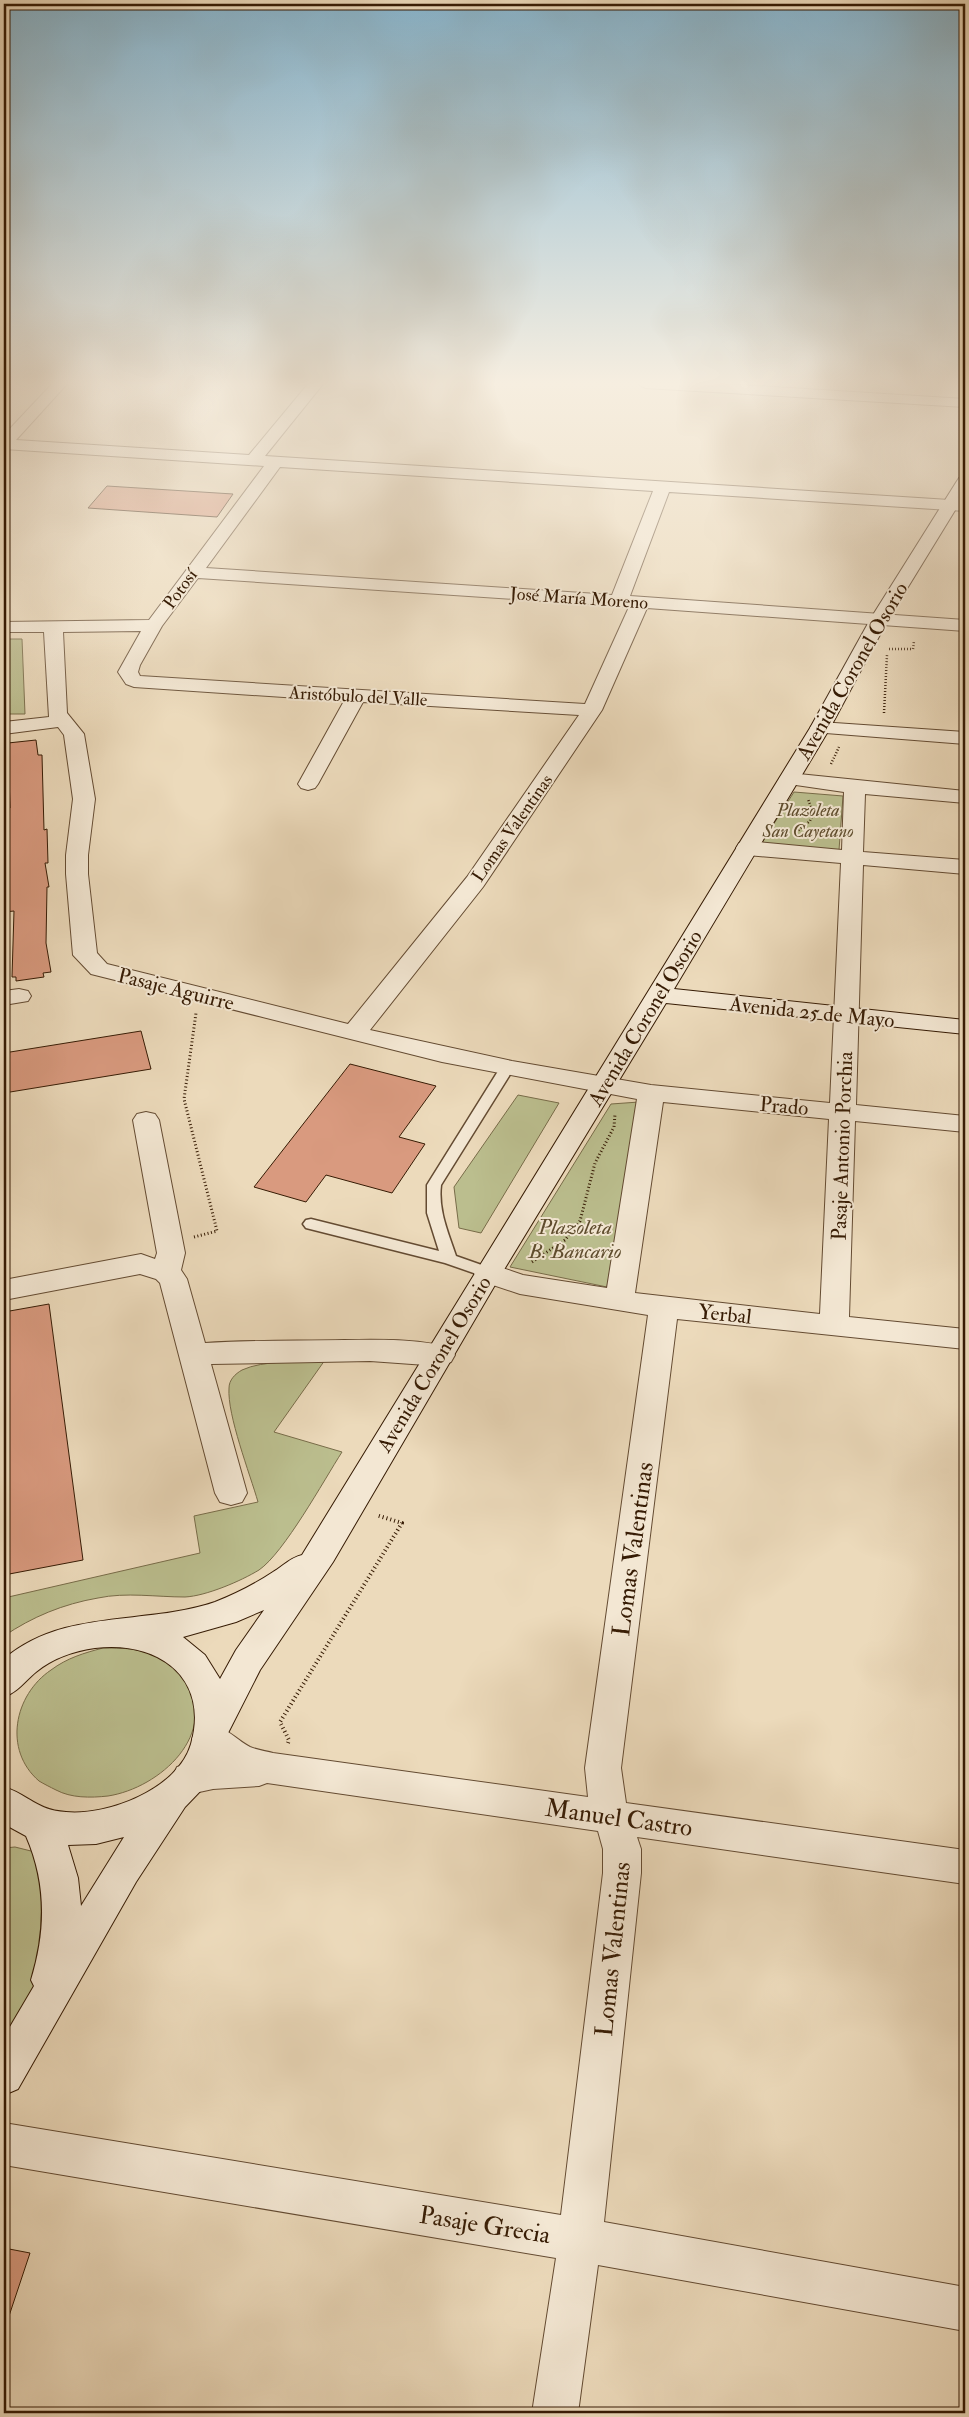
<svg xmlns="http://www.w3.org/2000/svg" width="969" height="2417" font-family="'IM FELL Double Pica',serif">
<rect width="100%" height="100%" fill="#ecdabb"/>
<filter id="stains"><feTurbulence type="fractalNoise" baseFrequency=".004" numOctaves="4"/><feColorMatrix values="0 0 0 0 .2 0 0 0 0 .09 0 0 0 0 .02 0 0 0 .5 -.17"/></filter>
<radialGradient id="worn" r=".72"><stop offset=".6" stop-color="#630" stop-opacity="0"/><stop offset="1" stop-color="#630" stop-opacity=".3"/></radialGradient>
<path fill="#bbbe8e" stroke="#786c49" d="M 4,639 L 22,639 L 25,714 L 4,714 Z
M 794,792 L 843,796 L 839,850 L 761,844 Z
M 518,1095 L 559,1103 L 481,1233 L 459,1228 L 454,1187 Z
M 639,1102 L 607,1287 L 510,1267 L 611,1104 Z
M 325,1360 L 274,1432 L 342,1452 C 324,1480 284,1553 259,1570 C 241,1581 206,1596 185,1597 C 156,1597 126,1592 98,1598 C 63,1604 32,1617 4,1636 L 4,1598 L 200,1553 L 194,1516 L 258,1502 C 250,1474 227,1415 229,1388 C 229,1380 235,1374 242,1370 C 263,1360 301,1362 325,1360 Z
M 103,1648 C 121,1648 138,1648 155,1655 C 167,1659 177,1669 184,1679 C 221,1733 160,1788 108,1796 C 90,1798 71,1798 56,1790 C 50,1787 44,1784 39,1781 C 3,1750 14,1695 51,1670 C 67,1658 84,1653 103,1648 Z
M 15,1847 L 39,1853 L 54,1947 L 19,2030 L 4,2054 L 4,1848 Z"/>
<path fill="#d99a7f" stroke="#361b04" d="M 107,486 L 233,494 L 217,517 L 88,508 Z
M 36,740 L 38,755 L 42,755 L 44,830 L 47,829 L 48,863 L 45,863 L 49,887 L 47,887 L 46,943 L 51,972 L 43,973 L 44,977 L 16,981 L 16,977 L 12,977 L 14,911 L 4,912 L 4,833 L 7,833 L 4,809 L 10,808 L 8,743 Z
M 141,1031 L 151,1069 L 4,1093 L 4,1053 Z
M 350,1064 L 436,1086 L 399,1137 L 425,1144 L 392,1193 L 326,1175 L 306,1202 L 254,1187 Z
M 49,1304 L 83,1560 L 4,1575 L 4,1312 Z
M 4,2248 L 30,2253 L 8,2319 L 4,2318 Z"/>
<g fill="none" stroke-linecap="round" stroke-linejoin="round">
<g stroke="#644b32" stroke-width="3">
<path id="lane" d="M 507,1064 L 514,1068 L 441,1185 C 438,1210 448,1232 456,1256 L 493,1269 L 496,1273 L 493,1277 L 488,1278 L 445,1263 L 306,1228 L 303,1224 L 306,1220 L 311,1219 L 439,1251 L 427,1213 L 427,1185 L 500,1068 Z"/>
</g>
<g stroke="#644b32" stroke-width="2">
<path id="street" d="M 52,384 L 67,384 L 16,440 L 249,455 L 308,384 L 323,384 L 265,456 L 965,501 L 965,511 L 669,492 L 630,596 L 965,620 L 965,631 L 647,608 L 602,710 L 483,887 L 370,1030 L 512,1061 L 651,1085 L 830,1103 L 841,863 L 747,855 L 739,853 L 736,848 L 739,843 L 747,841 L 842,850 L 844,792 L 782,783 L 779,779 L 782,775 L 789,773 L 965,791 L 965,803 L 865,794 L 863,852 L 965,860 L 965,874 L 863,865 L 856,1105 L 965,1116 L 965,1132 L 855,1121 L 849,1317 L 965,1329 L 965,1349 L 677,1319 L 621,1768 L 626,1803 L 965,1850 L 965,1884 L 637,1837 L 641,1849 L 641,1873 L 604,2222 L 965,2287 L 965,2331 L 598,2265 L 578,2413 L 532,2413 L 556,2258 L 4,2165 L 4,2123 L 561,2215 L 603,1873 L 603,1849 L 598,1831 L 267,1783 L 259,1786 L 213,1789 L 190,1794 L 177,1789 L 172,1778 L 177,1767 L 209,1758 L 197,1750 L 192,1739 L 197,1728 C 222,1720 230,1736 250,1747 C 257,1750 266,1751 273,1753 L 588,1797 L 585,1768 L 648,1315 L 520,1294 L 478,1280 L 474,1273 L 478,1266 L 488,1263 L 523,1275 L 607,1288 L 637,1099 L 442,1062 L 91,974 L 73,955 L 66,874 L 66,855 L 73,799 L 64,735 L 58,727 L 4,734 L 4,722 L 49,717 L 44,632 L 4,632 L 4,622 L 149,620 L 264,466 L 4,449 L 4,435 ZM 280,467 L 653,491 L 612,595 L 206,568 ZM 198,578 L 619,606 L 629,607 L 585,704 L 140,676 L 138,672 L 140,665 L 162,626 ZM 141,631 L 118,672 L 126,684 L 134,687 L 344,701 L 298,784 L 301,788 L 308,790 L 315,788 L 318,784 L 363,702 L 579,715 L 467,877 L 348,1024 L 107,964 L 97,953 L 88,874 L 88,855 L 95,799 L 84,734 L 67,713 L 63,632 ZM 663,1102 L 829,1119 L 820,1314 L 635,1293 Z
M 638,384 L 724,384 L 965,399 L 965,407 L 645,388 Z
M 820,722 L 965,732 L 965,744 L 813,732 L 810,728 L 813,724 Z
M 19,989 L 28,991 L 31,996 L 28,1001 L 4,1005 L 4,991 Z
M 146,1112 L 155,1114 L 159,1120 L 185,1253 L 181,1270 L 187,1279 L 205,1343 C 251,1340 297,1341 344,1340 C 378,1340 417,1338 451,1348 L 455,1355 L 451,1362 L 440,1366 L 370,1361 L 211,1364 L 247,1493 L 242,1502 L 231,1505 L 220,1502 L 215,1493 L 160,1283 L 156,1279 L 140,1274 L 4,1300 L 4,1280 L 141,1254 L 155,1259 L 157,1253 L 133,1120 L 137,1114 Z"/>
</g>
<g stroke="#361b04" stroke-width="2">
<path id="secondary" d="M 965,476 L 965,494 L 889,618 L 830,728 L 674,989 L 965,1020 L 965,1034 L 666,1003 L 502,1273 L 333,1562 L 260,1670 L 228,1733 L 227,1745 L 210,1781 L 185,1807 L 136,1882 L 18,2089 L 4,2095 L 4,2037 L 34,1986 L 31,1980 C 46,1931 47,1884 26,1836 L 4,1824 L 4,1787 C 29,1795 36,1810 66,1812 C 108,1816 178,1789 191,1744 C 210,1677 157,1640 95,1648 C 74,1651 53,1658 36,1672 C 25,1681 18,1692 4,1697 L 4,1659 C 64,1608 144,1626 215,1602 C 235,1594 255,1584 273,1572 C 283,1566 290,1558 302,1555 L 810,728 L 871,618 L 957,481 L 959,478 ZM 264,1610 L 236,1650 L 220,1679 L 205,1655 L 183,1637 L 236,1622 ZM 124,1837 L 81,1906 L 78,1878 L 68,1845 L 96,1844 Z"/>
</g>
<path stroke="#361b04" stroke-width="2.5" stroke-dasharray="1 2" stroke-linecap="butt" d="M 889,649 L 913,649 L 914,641
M 884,713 L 887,655
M 831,764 L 839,747
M 796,832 L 810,821 L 813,814 L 808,799"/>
<path stroke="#361b04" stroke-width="3" stroke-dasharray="1 2.5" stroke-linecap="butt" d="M 194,1237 L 217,1231 L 184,1099 L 196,1013
M 532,1262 L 565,1240 L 580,1221 L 595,1163 L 614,1127 L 615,1114"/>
<path stroke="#361b04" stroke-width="4" stroke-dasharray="1 3" stroke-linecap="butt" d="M 288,1743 L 289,1740 L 280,1722 L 402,1523 L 376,1515"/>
<use href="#lane" fill="#f3e7d3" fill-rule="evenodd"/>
<use href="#street" fill="#f3e7d3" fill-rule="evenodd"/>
<use href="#secondary" fill="#f3e7d3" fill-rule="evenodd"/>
</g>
<linearGradient id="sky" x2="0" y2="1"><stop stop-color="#88b7d1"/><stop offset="0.53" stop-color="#f6eee0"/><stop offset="1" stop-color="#f6eee0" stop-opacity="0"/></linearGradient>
<rect width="969" height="723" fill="url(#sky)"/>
<g text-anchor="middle" stroke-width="4" stroke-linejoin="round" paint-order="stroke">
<g font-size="18" fill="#361b04" stroke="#f3e7d3">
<text transform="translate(180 589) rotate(-54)" y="6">Potosí</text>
<text transform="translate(579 598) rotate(4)" y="6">José María Moreno</text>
<text transform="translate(358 696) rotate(3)" y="6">Aristóbulo del Valle</text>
<text transform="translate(512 828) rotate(-55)" y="6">Lomas Valentinas</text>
</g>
<g font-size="18" font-style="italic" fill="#5e4c2d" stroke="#f3e7d3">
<text x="808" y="816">Plazoleta<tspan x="808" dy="21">San Cayetano</tspan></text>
</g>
<g font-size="21" fill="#361b04" stroke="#f3e7d3">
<text transform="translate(852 671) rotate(-60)" y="7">Avenida Coronel Osorio</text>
<text transform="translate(176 989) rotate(14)" y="7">Pasaje Aguirre</text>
<text transform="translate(812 1012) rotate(6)" y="7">Avenida 25 de Mayo</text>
<text transform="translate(645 1018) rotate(-59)" y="7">Avenida Coronel Osorio</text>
<text transform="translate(784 1106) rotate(5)" y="7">Prado</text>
<text transform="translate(842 1146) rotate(-88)" y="7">Pasaje Antonio Porchia</text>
<text transform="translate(725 1314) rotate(6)" y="7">Yerbal</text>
<text transform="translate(434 1364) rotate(-59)" y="7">Avenida Coronel Osorio</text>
</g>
<g font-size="21" font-style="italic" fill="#5e4c2d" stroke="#f3e7d3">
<text x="575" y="1234">Plazoleta<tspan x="575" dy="24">B. Bancario</tspan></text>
</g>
<g font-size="25" fill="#361b04" stroke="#f3e7d3">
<text transform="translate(632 1549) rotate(-82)" y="9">Lomas Valentinas</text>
<text transform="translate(619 1817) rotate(8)" y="9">Manuel Castro</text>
<text transform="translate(612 1949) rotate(-84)" y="9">Lomas Valentinas</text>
<text transform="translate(485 2224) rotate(9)" y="9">Pasaje Grecia</text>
</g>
</g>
<rect width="969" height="2417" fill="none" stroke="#ecdabb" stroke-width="20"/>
<rect x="5" y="5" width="959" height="2407" fill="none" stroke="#361b04" stroke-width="2.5"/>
<rect x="10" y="10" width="949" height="2397" fill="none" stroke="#361b04"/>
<rect width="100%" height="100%" filter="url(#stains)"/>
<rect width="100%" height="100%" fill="url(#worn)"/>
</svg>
